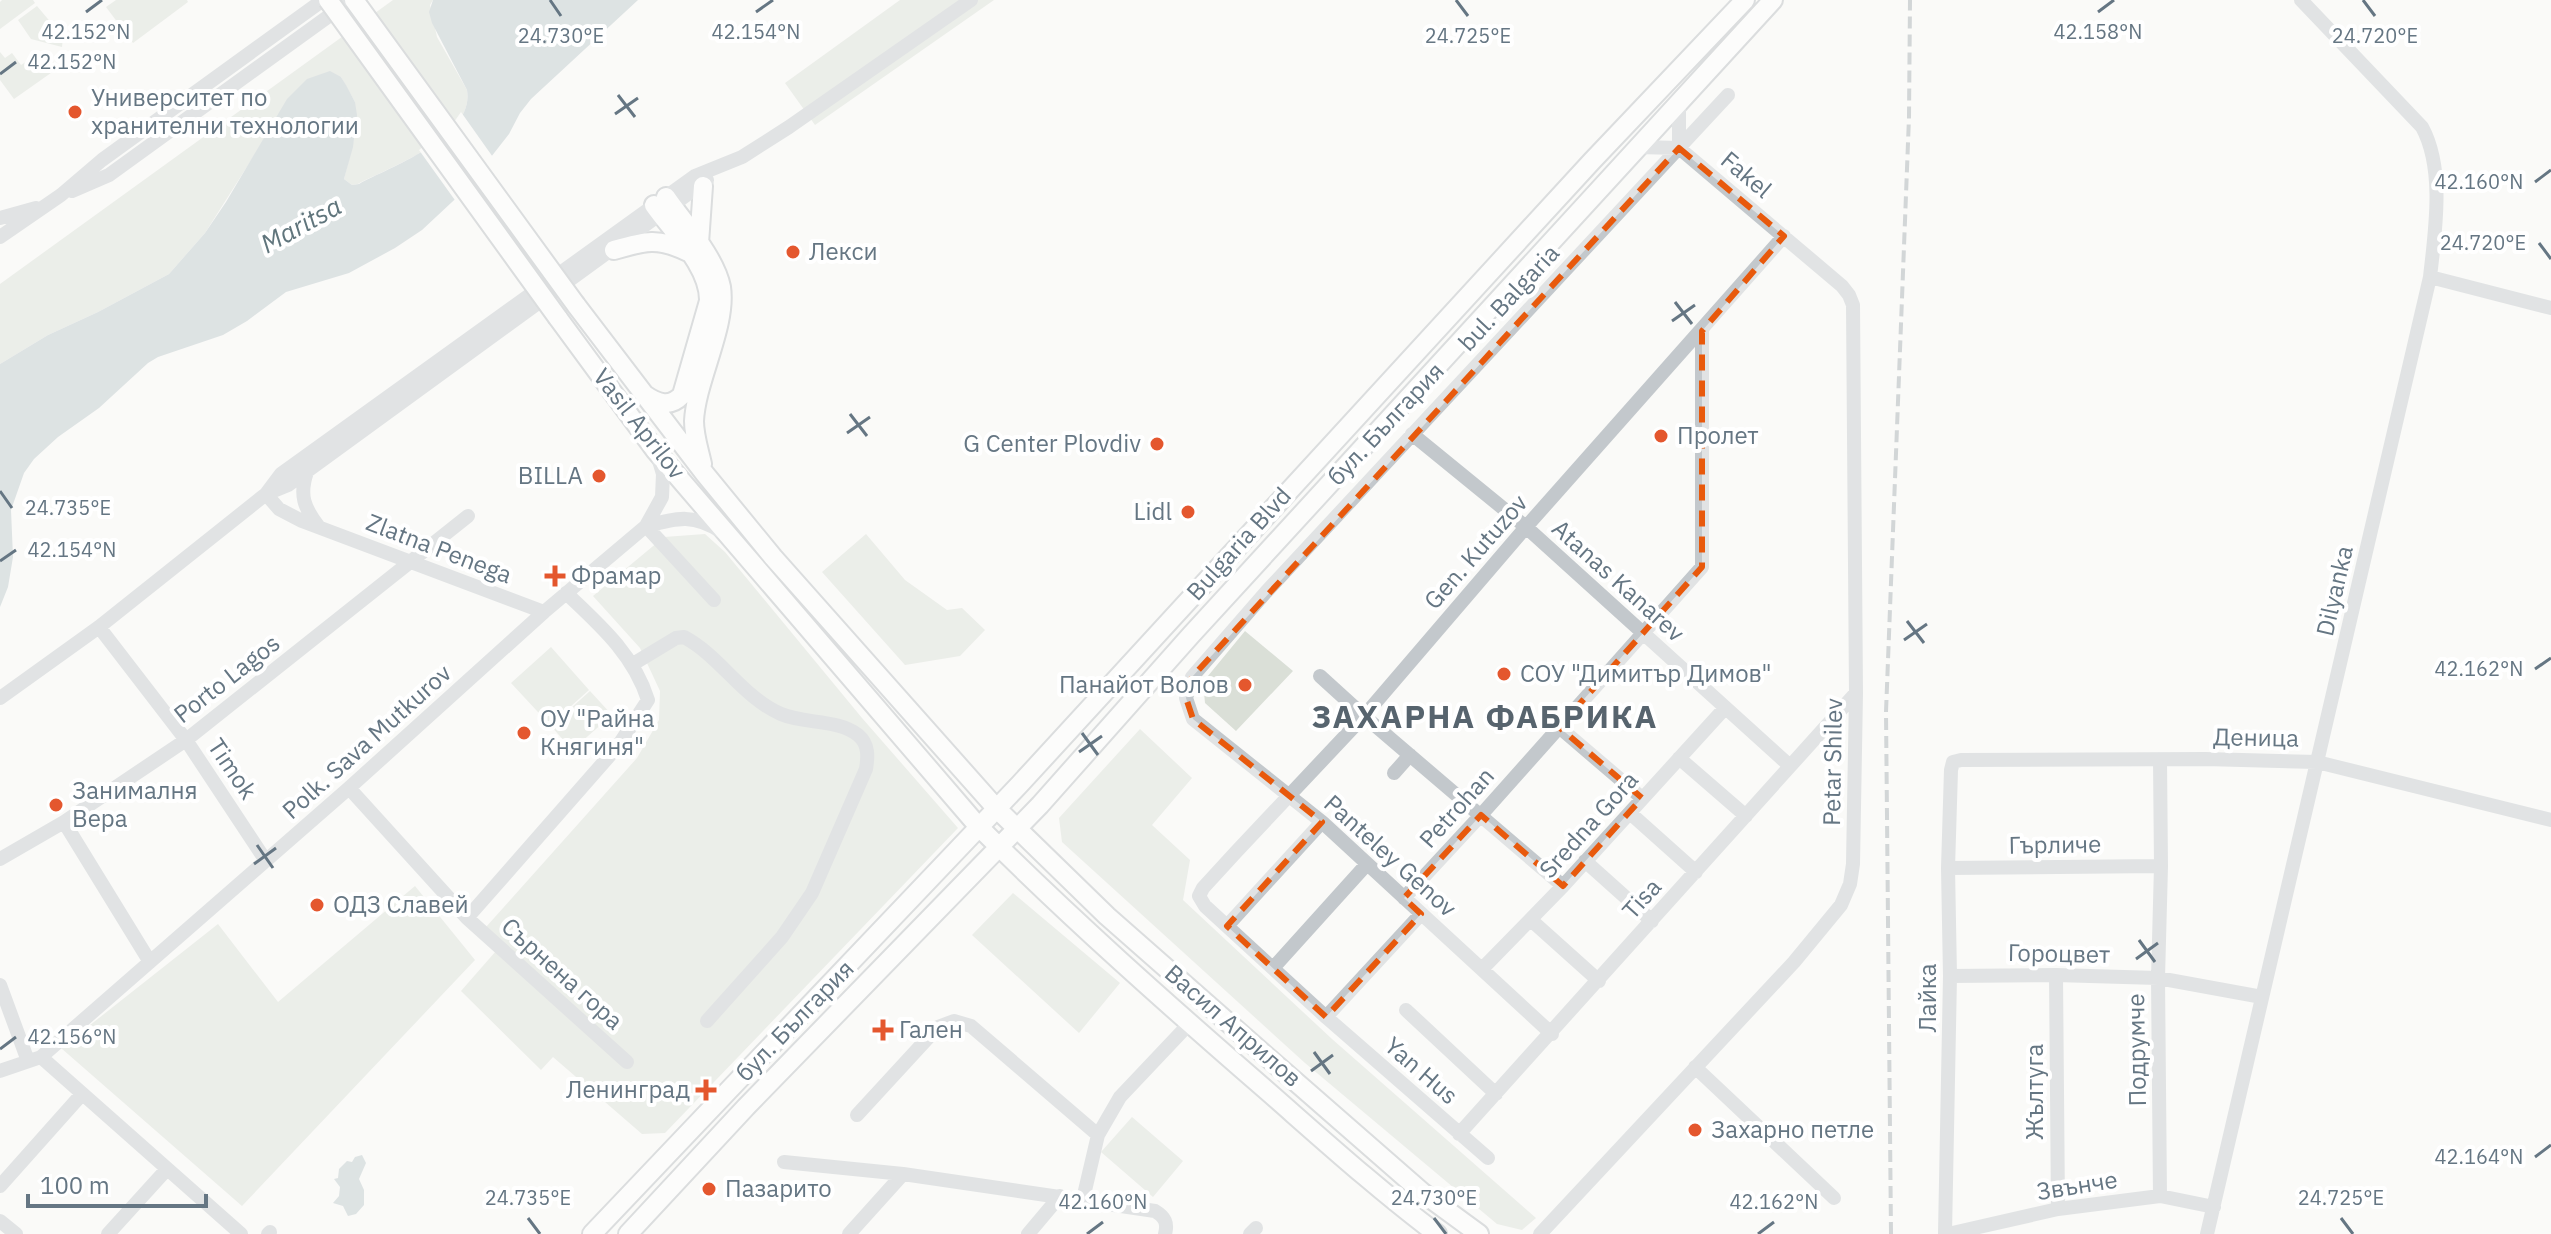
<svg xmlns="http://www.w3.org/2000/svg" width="2551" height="1234" font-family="'IBM Plex Sans',sans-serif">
<rect width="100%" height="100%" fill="#fafaf8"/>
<path fill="#dadfd7" d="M 2,0 L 33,0 L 35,3 L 0,29 L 0,2 Z
M 116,0 L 187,0 L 188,2 L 133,43 L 106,7 Z
M 393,0 L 433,0 L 430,5 L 437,37 L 467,90 C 475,137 392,166 358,184 L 352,185 L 344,179 L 355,135 L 355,102 L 341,77 L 262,143 L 205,233 L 169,274 L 98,312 L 48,335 L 0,364 L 0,284 Z
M 900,0 L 994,0 L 815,125 L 785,83 Z
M 37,6 L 63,37 L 62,47 L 31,39 L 18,20 Z
M 0,52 L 5,58 L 12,53 L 21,65 L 32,58 L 37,65 L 49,56 L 58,68 L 14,99 L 0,80 Z
M 705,534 L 725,552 L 862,718 L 958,828 L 665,1133 L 642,1134 L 553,1057 L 541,1070 L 461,991 L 503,943 L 486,927 L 637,758 L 659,720 L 660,691 L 640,648 L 593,596 L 664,537 Z
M 866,534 L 905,580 L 947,610 L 962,608 L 985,630 L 960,656 L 905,665 L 822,572 Z
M 1245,631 L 1293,671 L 1236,731 L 1205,703 L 1203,682 Z
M 551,647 L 589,690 L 550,725 L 511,683 Z
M 590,691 L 612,715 L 572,750 L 551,726 Z
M 1140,729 L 1192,778 L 1152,825 L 1190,860 L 1183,900 L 1332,1039 L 1536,1218 L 1522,1230 L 1497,1224 L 1305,1063 L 1062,842 L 1059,818 Z
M 415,886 L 475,960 L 242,1206 L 61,1048 L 218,924 L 278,1002 Z
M 1013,893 L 1120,983 L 1079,1033 L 972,935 Z
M 1132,1117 L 1183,1161 L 1153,1197 L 1101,1152 Z"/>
<path fill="#bbc7cb" d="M 433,0 L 638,0 L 531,99 L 520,113 L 509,134 L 466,189 L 422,230 L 395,248 L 349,273 L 286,292 L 247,321 L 223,335 L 158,357 L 148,363 L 99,408 L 58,437 L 34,459 L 24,473 L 11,510 L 13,557 L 8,587 L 0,607 L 0,364 L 48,335 L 98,312 L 169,274 L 205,233 L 226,202 L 287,99 L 307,79 L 330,71 L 341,77 L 346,85 L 355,102 L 357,115 L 353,147 L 344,179 L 352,185 L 359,184 C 392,166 475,137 467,90 L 432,23 L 429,12 Z
M 362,1155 L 366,1163 L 359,1179 L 364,1190 L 364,1205 L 356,1214 L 348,1216 L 343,1206 L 333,1203 L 339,1196 L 340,1187 L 334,1179 L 338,1178 L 339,1169 L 347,1161 L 352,1162 L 355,1157 Z"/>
<path fill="#fafaf8" d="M 461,112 L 495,160 L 457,203 L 419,150 L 454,122 Z"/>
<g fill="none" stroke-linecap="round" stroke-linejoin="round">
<g stroke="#b5babe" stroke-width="22">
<path id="major" d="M 666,197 C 683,222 715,257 721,287 C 727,326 696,380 694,421 C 694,436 699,450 702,464
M 699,243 L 703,186
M 614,250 C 645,241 658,237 688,252
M 576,305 L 705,474 L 773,557 L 996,808 L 1107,916 L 1265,1055 L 1423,1193 L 1479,1234
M 558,318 L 655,450 L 978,826 C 1070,918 1167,1004 1265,1089 C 1321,1138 1377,1189 1437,1234
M 645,395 C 658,404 670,408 682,395 L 709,301 C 710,267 673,232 654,205
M 592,1234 L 1020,784 L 1592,161 L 1745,0
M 628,1234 L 746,1107 L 1040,805 L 1191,635 L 1773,0"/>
</g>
<path stroke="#c3c8cc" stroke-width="14" d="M 1679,101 L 1679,148
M 1637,147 L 1679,148
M 72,191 L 109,175 L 351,0
M 0,218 L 36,208
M 0,237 L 61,195 L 102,160 L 323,0
M 2430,277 L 2551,308
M 1412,434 L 1526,527 L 1790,766
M 307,472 C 299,495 304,508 319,527
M 266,494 L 288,485 L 707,180
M 266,494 L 279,509 L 302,521 L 544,612
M 646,526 L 714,600
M 646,526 C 677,518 693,513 722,532
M 99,627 L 186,740 L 266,861
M 633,664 L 676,638 L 684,637 C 720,656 742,697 781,714 C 804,724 838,719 858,735 C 869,744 868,757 866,769 L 812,893 L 782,937 L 707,1021
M 1320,676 L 1364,716 L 1563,886
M 0,698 L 99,627 L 266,494 L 281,474 L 695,176 L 742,157 L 789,127 L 971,0
M 1559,727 L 1642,798
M 1679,758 L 1746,816
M 2160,760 L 2161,866 L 2158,978 L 2160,1196
M 1394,773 L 1410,755
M 349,788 L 467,918 L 627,1062
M 1630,813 L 1696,872
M 64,822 L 150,962
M 0,859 L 64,822 L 186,740 L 468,516
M 1585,861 L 1652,921
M 1948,868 L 2161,866
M 1404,898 L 1481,815 L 1702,567 L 1702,331
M 467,918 L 618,746 L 648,700 C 634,655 600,625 566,593
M 1531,920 L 1599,981
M 1227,926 L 1322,822
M 1273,968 L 1367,864
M 1483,968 L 1563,886 L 1725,708
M 2056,975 L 2058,1209
M 1950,976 L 2056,975 L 2158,978 L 2262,997
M 0,985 L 28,1061
M 1406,1010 L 1496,1094
M 1326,1017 L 1421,914
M 1552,1034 L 1322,822 L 1193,719 L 1186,698 L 1192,677 L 1266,592 L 1728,95
M 41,1057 L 241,1234
M 1695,1067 L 1834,1198
M 0,1071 L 41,1057 L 349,788 L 544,612 L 646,526 L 662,497 L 663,474 L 657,454
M 857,1115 L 938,1027 L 954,1021 L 971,1026 L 1098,1135
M 1459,1134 L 1856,693
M 1488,1158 L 1326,1017 L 1205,906 L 1199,896 L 1203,888 L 1236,852 L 1364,716 L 1526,527 L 1784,236
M 784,1162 L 903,1174 L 1155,1211 C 1165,1217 1168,1223 1165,1234
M 0,1186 L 82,1094
M 1083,1199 L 1098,1135 L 1120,1097 L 1190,1023
M 0,1221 L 16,1234
M 108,1234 L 167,1169
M 268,1234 L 270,1232
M 849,1234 L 903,1174
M 1028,1234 L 1060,1196
M 1250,1234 L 1256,1228
M 1540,1234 L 1794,962 L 1841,905 L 1850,884 L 1853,864 L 1856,693 L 1853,305 L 1849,295 L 1842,286 L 1679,148
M 1945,1234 L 1950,976 L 1948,868 L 1951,770 L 1953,762 L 1961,760 L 2205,759 L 2317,762 L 2551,820
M 1948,1234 L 2058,1209 L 2160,1196 L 2214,1207
M 2207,1234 L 2430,277 C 2435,232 2445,169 2422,127 L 2301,0"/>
<use href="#major" stroke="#fff" stroke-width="18"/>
<path stroke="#a2aab0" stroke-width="4" stroke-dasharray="12 6" stroke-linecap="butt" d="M 1891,1234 L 1886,712 L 1909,117 L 1910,0"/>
<g stroke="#b5babe" stroke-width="22" stroke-linecap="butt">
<path id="major-bridge" d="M 328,0 L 558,318
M 354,0 L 576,305"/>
</g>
<use href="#major-bridge" stroke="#fff" stroke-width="18"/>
</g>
<path d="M0 0H2551V1234H0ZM 1679,148 L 1784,236 L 1702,331 L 1702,567 L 1559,727 L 1642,798 L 1563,886 L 1481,815 L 1404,898 L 1421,914 L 1326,1017 L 1227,926 L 1322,822 L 1193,719 L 1186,698 L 1192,677 Z" fill="#fafaf8" fill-opacity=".55" fill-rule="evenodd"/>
<path fill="none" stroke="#e8590c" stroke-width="6" stroke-dasharray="16 10" stroke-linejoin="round" d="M 1679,148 L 1784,236 L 1702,331 L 1702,567 L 1559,727 L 1642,798 L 1563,886 L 1481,815 L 1404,898 L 1421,914 L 1326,1017 L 1227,926 L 1322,822 L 1193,719 L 1186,698 L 1192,677 Z"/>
<path fill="none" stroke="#657683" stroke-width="3" d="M 550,0 L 561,16M 1456,0 L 1468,16M 2363,0 L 2375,16M 86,12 L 102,0M 756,12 L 773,0M 2098,12 L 2114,0M 0,74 L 16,62M 618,95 L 635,117M 615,114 L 638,98M 2535,182 L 2551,170M 2539,243 L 2551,259M 1675,302 L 1692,324M 1672,321 L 1695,305M 850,414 L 867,436M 847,433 L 870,417M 0,491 L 12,508M 0,561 L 16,550M 1907,621 L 1924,643M 1904,640 L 1927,624M 2535,669 L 2551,658M 1082,733 L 1098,755M 1079,752 L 1102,736M 257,845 L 273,868M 254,864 L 276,848M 2139,940 L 2155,962M 2136,959 L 2158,943M 0,1049 L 16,1037M 1314,1052 L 1330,1074M 1311,1071 L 1333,1055M 2535,1157 L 2551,1145M 528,1218 L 540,1234M 1434,1218 L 1446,1234M 2341,1218 L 2353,1234M 1087,1234 L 1103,1222M 1758,1234 L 1774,1222"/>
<g fill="#e4572e" stroke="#fff" stroke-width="3">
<circle cx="75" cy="112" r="8"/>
<circle cx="793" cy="252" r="8"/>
<circle cx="1661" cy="436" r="8"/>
<circle cx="1157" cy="444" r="8"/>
<circle cx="599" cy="476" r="8"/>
<circle cx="1188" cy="512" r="8"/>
<path d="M551 564h8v8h8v8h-8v8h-8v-8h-8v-8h8z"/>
<circle cx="1504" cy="674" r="8"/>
<circle cx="1245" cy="685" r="8"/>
<circle cx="524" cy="733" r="8"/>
<circle cx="56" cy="805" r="8"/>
<circle cx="317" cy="905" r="8"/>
<path d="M879 1018h8v8h8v8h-8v8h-8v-8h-8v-8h8z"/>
<path d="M702 1078h8v8h8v8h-8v8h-8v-8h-8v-8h8z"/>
<circle cx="1695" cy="1130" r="8"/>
<circle cx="709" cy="1189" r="8"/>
</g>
<g text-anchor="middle" stroke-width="8" stroke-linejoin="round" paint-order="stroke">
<g font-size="24" fill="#657683" stroke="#fff" text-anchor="start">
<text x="91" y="106">Университет по<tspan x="91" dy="28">хранителни технологии</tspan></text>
<text x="809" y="260">Лекси</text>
<text x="1677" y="444">Пролет</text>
<text x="1141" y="452" text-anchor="end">G Center Plovdiv</text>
<text x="583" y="484" text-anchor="end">BILLA</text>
<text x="1172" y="520" text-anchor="end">Lidl</text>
<text x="571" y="584">Фрамар</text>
<text x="1520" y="682">СОУ "Димитър Димов"</text>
<text x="1229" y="693" text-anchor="end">Панайот Волов</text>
<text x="540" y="727">ОУ "Райна<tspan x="540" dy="28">Княгиня"</tspan></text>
<text x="72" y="799">Занималня<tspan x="72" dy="28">Вера</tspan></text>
<text x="333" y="913">ОДЗ Славей</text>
<text x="899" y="1038">Гален</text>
<text x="690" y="1098" text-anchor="end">Ленинград</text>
<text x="1711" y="1138">Захарно петле</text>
<text x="725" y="1197">Пазарито</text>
</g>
<g font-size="24" fill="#657683" stroke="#fff">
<text transform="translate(1746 175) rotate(40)" y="8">Fakel</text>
<text transform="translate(1509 298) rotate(-47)" y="8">bul. Balgaria</text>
<text transform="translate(639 424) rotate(52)" y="8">Vasil Aprilov</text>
<text transform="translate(1386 424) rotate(-47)" y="8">бул. България</text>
<text transform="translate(1239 544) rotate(-48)" y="8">Bulgaria Blvd</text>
<text transform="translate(439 549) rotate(21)" y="8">Zlatna Penega</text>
<text transform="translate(1476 552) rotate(-49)" y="8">Gen. Kutuzov</text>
<text transform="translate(1618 581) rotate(42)" y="8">Atanas Kanarev</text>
<text transform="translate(2335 591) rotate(-77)" y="8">Dilyanka</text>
<text transform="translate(227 679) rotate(-38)" y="8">Porto Lagos</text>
<text transform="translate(2256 738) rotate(1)" y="8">Деница</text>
<text transform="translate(367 742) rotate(-42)" y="8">Polk. Sava Mutkurov</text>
<text transform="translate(1833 762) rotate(-89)" y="8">Petar Shilev</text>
<text transform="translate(232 769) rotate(56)" y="8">Timok</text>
<text transform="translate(1457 808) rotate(-48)" y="8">Petrohan</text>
<text transform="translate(1589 825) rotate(-48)" y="8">Sredna Gora</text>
<text transform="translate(2055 845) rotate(-1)" y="8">Гърличе</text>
<text transform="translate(1390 856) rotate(42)" y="8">Panteley Genov</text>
<text transform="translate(1642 899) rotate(-48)" y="8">Tisa</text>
<text transform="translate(2059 954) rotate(1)" y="8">Гороцвет</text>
<text transform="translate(562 974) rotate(42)" y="8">Сърнена гора</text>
<text transform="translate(1928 998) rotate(-90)" y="8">Лайка</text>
<text transform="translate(795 1021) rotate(-46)" y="8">бул. България</text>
<text transform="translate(1233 1026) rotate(41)" y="8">Васил Априлов</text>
<text transform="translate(2137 1050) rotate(-91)" y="8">Подрумче</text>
<text transform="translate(1421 1071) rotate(41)" y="8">Yan Hus</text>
<text transform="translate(2035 1092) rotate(-90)" y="8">Жълтуга</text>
<text transform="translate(2077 1186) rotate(-9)" y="8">Звънче</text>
</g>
<g font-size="26" font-style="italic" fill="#60757c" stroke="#fff">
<text transform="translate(301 225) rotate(-29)" y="9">Maritsa</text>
</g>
<g font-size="32" font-weight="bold" letter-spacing="2" fill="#57646e" stroke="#fff">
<text x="1485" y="728">ЗАХАРНА ФАБРИКА</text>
</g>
</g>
<g font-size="20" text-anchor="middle" fill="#657683" stroke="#fff" stroke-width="8" stroke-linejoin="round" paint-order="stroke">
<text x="2098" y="39">42.158°N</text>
<text x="86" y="39">42.152°N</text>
<text x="756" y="39">42.154°N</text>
<text x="561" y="43">24.730°E</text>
<text x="1468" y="43">24.725°E</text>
<text x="2375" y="43">24.720°E</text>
<text x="72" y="69">42.152°N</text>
<text x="2479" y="189">42.160°N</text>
<text x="2483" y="250">24.720°E</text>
<text x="68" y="515">24.735°E</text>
<text x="72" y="557">42.154°N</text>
<text x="2479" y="676">42.162°N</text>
<text x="72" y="1044">42.156°N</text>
<text x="2479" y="1164">42.164°N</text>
<text x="528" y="1205">24.735°E</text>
<text x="1434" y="1205">24.730°E</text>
<text x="2341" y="1205">24.725°E</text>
<text x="1103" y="1209">42.160°N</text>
<text x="1774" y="1209">42.162°N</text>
</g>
<path d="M28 1194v12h178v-12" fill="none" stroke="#657683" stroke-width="4"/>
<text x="40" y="1194" font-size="24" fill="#657683" stroke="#ffffff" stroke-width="6" paint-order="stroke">100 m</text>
</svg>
